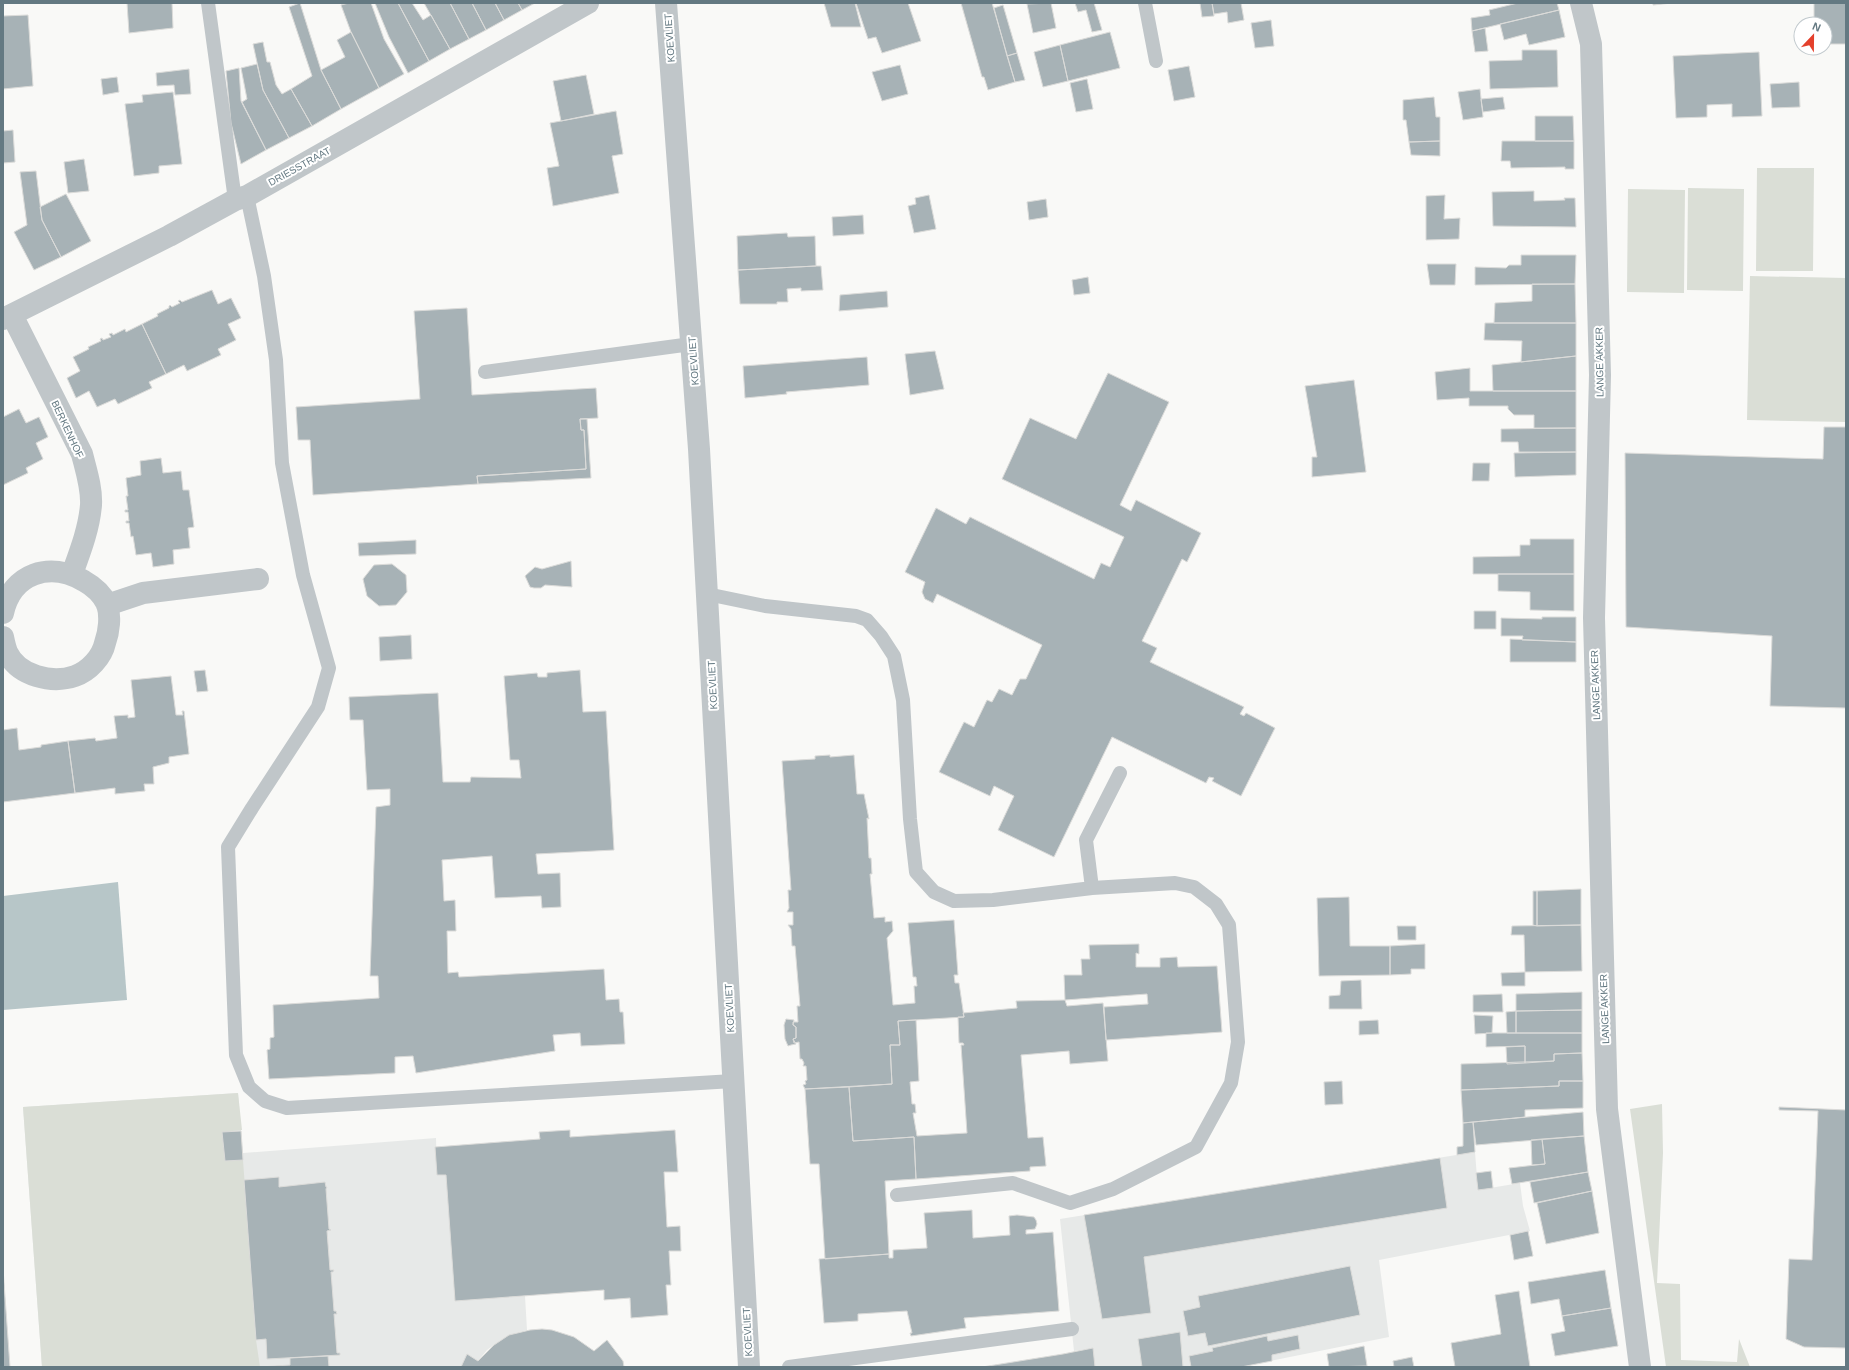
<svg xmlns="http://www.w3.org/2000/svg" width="1849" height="1370" font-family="Arial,sans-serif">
<rect width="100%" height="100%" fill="#f9f9f7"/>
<path fill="#e7e9e8" d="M 238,1093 L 243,1153 L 436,1138 L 437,1175 L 446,1175 L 455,1301 L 525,1296 L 527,1330 L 516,1333 L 501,1340 L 487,1350 L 478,1361 L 467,1354 L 461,1367 L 42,1367 L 23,1107 Z
M 1475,1152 L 1478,1190 L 1520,1183 L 1523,1206 L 1530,1231 L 1379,1260 L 1389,1337 L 1241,1367 L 1095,1367 L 1093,1348 L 1074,1351 L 1060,1219 Z"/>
<path fill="#daded6" d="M 1757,168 L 1814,168 L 1813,271 L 1756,271 Z
M 1688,188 L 1744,189 L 1743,291 L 1687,290 Z
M 1628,189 L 1685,190 L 1684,293 L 1627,292 Z
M 1750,276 L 1846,278 L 1846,422 L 1747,420 Z
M 238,1093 L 242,1130 L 223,1132 L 225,1161 L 243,1160 L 256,1340 L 260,1367 L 42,1367 L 23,1107 Z
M 1662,1104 L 1663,1153 L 1657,1283 L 1680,1284 L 1681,1360 L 1737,1362 L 1739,1339 L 1750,1367 L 1666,1367 L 1630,1109 Z"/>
<path fill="#b7c6c8" d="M 118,882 L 127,1000 L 3,1010 L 3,896 Z"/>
<path fill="#a7b2b6" stroke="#dbdbd9" d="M 127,3 L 172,3 L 173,28 L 129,33 Z
M 300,3 L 321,70 L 341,109 L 312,126 L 291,89 L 312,76 L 289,7 Z
M 349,3 L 371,3 L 384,39 L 404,74 L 379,88 L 351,32 L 341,5 Z
M 375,3 L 398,3 L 429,61 L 408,73 L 389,37 Z
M 398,3 L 412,3 L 423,20 L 431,15 L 450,49 L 429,61 Z
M 424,3 L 450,3 L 469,39 L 450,49 Z
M 450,3 L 472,3 L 486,30 L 469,39 Z
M 472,3 L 495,3 L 504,20 L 486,30 Z
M 495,3 L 518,3 L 522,10 L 504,20 Z
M 518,3 L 535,3 L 522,10 Z
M 824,3 L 855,3 L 861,27 L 831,27 Z
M 856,3 L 908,3 L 921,41 L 882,53 L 876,37 L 868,39 Z
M 961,3 L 992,3 L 1015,82 L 988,90 L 984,77 L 982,77 Z
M 1051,3 L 1056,28 L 1033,33 L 1027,4 Z
M 1075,3 L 1094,3 L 1102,30 L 1092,32 L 1086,10 L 1078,12 Z
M 1200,3 L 1212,3 L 1214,16 L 1202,17 Z
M 1212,3 L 1241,3 L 1244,20 L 1228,23 L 1227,12 L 1214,14 Z
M 1518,3 L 1557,3 L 1559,10 L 1472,31 L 1471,18 L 1490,15 L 1489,10 Z
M 1653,3 L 1672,3 L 1653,5 Z
M 1814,3 L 1846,3 L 1846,44 L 1826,44 L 1825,24 L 1814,24 Z
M 1003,5 L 1017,53 L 1007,56 L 994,8 Z
M 1559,10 L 1565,37 L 1529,45 L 1526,34 L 1504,40 L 1500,24 Z
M 28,15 L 33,86 L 3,89 L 3,16 Z
M 1271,20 L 1274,46 L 1255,48 L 1251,23 Z
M 1485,28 L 1488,51 L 1475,52 L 1472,31 Z
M 351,32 L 379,88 L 341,109 L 321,70 L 345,57 L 337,40 Z
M 1110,32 L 1120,68 L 1068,81 L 1060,45 Z
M 263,42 L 267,62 L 270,62 L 276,85 L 282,94 L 291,89 L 312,126 L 289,138 L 263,90 L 253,44 Z
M 1060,45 L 1068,81 L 1043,87 L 1034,52 Z
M 1522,50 L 1557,50 L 1558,87 L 1490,89 L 1489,61 L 1522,60 Z
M 1759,52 L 1762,116 L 1732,117 L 1732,104 L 1707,105 L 1707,117 L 1676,118 L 1673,56 Z
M 1017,53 L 1025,80 L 1015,82 L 1007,56 Z
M 257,64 L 263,90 L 289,138 L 266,150 L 242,102 L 247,99 L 241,68 Z
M 900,65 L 908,94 L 882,101 L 872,72 Z
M 1189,66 L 1195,97 L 1174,101 L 1168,70 Z
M 239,68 L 241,101 L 266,150 L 241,164 L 231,123 L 226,71 Z
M 189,69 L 191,94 L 175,95 L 174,85 L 157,86 L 156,73 Z
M 586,75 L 594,114 L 561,121 L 553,81 Z
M 117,77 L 119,92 L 103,95 L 101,79 Z
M 1087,79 L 1093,109 L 1076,112 L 1070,83 Z
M 1799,82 L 1800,107 L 1772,108 L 1770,84 Z
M 1480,89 L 1483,117 L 1463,120 L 1458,92 Z
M 173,92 L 182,164 L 159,166 L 159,173 L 134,176 L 125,104 L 143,102 L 142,95 Z
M 1434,97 L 1436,117 L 1440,117 L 1440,141 L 1409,142 L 1406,120 L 1403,120 L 1403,100 Z
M 1503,97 L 1505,109 L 1483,112 L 1481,99 Z
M 616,111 L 623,154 L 612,156 L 619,193 L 553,206 L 547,168 L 559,166 L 550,123 Z
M 1535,116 L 1573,116 L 1574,141 L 1535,141 Z
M 13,130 L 15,162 L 3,163 L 3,131 Z
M 1440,141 L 1440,156 L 1411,155 L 1409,142 Z
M 1502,141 L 1574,141 L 1574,169 L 1565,169 L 1565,167 L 1511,168 L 1510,161 L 1501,161 Z
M 84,159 L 89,191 L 68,193 L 64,162 Z
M 36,171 L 42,220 L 61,257 L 34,270 L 14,232 L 27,225 L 20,172 Z
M 1534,191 L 1534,201 L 1565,200 L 1564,198 L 1575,198 L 1576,227 L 1493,226 L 1492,192 Z
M 66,194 L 91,241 L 61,257 L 42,220 L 40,207 Z
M 929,195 L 936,229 L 914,233 L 908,206 L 916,204 L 915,198 Z
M 1445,195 L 1444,219 L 1460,218 L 1459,239 L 1426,240 L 1426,196 Z
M 1046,199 L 1048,217 L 1029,220 L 1027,202 Z
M 863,215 L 864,234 L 833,236 L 832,217 Z
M 787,233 L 788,237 L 815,236 L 816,266 L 738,270 L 737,236 Z
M 1521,255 L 1576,255 L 1575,284 L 1475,285 L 1475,267 L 1506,268 L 1509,265 L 1521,265 Z
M 1427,264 L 1456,264 L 1455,285 L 1430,285 Z
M 816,266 L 821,266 L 823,290 L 801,291 L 801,288 L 787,289 L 788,302 L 777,302 L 777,304 L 740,304 L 738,270 Z
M 1088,277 L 1090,293 L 1074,295 L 1072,280 Z
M 1532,284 L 1575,284 L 1576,323 L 1494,323 L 1495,303 L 1532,301 Z
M 212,290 L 218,304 L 231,298 L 241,318 L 228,324 L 236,340 L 218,349 L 221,355 L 187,371 L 184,365 L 166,374 L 142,324 L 158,316 L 157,314 L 169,308 L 169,306 L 170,305 L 172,307 L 180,303 L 178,301 L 180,300 L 182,302 Z
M 887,291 L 888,307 L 839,311 L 840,295 Z
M 467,308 L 472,395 L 596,388 L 598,418 L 580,419 L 581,430 L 584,430 L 586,469 L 477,476 L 478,484 L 313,495 L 310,440 L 298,440 L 296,407 L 420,399 L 414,311 Z
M 1485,323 L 1576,323 L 1576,356 L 1521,362 L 1522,341 L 1484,340 Z
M 142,324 L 166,374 L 149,382 L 152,388 L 118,404 L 115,399 L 97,407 L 89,391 L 76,398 L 67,378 L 80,371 L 73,357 L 89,349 L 88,347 L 101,341 L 100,339 L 102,338 L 103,340 L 111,337 L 109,334 L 112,333 L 113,335 L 125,329 L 126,332 Z
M 935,351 L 944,389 L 910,395 L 905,354 Z
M 1576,356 L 1576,391 L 1493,391 L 1492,365 Z
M 867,357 L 869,385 L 786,392 L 787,394 L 745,398 L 743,366 Z
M 1470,368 L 1470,391 L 1576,391 L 1576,428 L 1534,428 L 1534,415 L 1514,415 L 1508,409 L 1508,406 L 1469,406 L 1469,398 L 1437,400 L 1435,372 Z
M 1108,373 L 1169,402 L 1120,505 L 1131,511 L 1136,500 L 1201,533 L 1187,562 L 1182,559 L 1142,641 L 1157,648 L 1150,662 L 1244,707 L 1240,714 L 1244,716 L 1246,713 L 1275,728 L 1241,796 L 1212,781 L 1214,778 L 1209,777 L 1206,783 L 1112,737 L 1054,857 L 998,830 L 1014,796 L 994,786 L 990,796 L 939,772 L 964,722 L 974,727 L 987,700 L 992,702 L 999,689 L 1012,695 L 1020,679 L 1026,679 L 1042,645 L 937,594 L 933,603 L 925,599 L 922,592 L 925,582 L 905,572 L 936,508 L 966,524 L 970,517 L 1094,579 L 1101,563 L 1110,567 L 1124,537 L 1002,479 L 1030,418 L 1076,439 Z
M 1354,380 L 1366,472 L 1312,477 L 1312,457 L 1317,457 L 1305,386 Z
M 19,409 L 26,423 L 39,417 L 48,437 L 36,443 L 43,459 L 26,468 L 28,473 L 3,485 L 3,417 Z
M 580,419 L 587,419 L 591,478 L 478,484 L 477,476 L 586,469 L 584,430 L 581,430 Z
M 1824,427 L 1846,427 L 1846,708 L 1770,706 L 1772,636 L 1626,627 L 1625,453 L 1823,459 Z
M 1576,428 L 1576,452 L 1519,452 L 1518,442 L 1501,442 L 1501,429 Z
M 1576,452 L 1576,475 L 1515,477 L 1514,453 Z
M 161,458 L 163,473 L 181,471 L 183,490 L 189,490 L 194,527 L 188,528 L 190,548 L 173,550 L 174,564 L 153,567 L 151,553 L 136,555 L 133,536 L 131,537 L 129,523 L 126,523 L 126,521 L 129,521 L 128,512 L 125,512 L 125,510 L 128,510 L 126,496 L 128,496 L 126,478 L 141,475 L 140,461 Z
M 1473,463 L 1490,463 L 1489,481 L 1472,481 Z
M 1530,539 L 1574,539 L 1574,574 L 1473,574 L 1473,557 L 1520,556 L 1520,545 L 1530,545 Z
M 416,540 L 416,554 L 359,556 L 358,543 Z
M 571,561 L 572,587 L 545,585 L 541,588 L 534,588 L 530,587 L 525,576 L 535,567 L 542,569 Z
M 392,564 L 406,575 L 407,592 L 396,605 L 379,606 L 367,596 L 363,579 L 374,565 Z
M 1498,574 L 1574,574 L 1574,611 L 1530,610 L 1530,592 L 1498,591 Z
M 1474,611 L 1496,611 L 1496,629 L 1474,629 Z
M 1542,617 L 1576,617 L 1576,642 L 1522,640 L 1523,636 L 1501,636 L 1501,618 L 1542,619 Z
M 411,635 L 412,659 L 380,661 L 379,637 Z
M 1510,639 L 1576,642 L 1576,662 L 1510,662 Z
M 205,670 L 208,691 L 197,692 L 194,671 Z
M 580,670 L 583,712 L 606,711 L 614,850 L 536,854 L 538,874 L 560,873 L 561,907 L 542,908 L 541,896 L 495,898 L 492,856 L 442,860 L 444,901 L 455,900 L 456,931 L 447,931 L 448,973 L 458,972 L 459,977 L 604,969 L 606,1000 L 619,999 L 620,1012 L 623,1012 L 625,1044 L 581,1046 L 580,1033 L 553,1035 L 555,1051 L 416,1073 L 413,1056 L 395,1057 L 395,1073 L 269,1079 L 267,1050 L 270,1049 L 270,1038 L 274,1037 L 273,1005 L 379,998 L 378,976 L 370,976 L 376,807 L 390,805 L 390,789 L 367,790 L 363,720 L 350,720 L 349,697 L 438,693 L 443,782 L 470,782 L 471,777 L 521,778 L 519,760 L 510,760 L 504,676 L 537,673 L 538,677 L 547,677 L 547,673 Z
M 171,676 L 176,715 L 183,715 L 182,711 L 184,711 L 189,754 L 169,757 L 169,763 L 153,767 L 154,784 L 144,784 L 145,791 L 115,794 L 115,788 L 75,793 L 68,741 L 95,738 L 96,741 L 117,738 L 114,716 L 128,715 L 128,718 L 135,717 L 131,680 Z
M 17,728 L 19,750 L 41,747 L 41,745 L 68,741 L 75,793 L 3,802 L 3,730 Z
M 830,755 L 830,757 L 854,755 L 857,794 L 864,794 L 869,819 L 867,818 L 869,858 L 871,858 L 872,874 L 870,874 L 874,918 L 885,917 L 885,922 L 892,921 L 893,931 L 887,938 L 893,1005 L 915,1003 L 914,986 L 917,986 L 916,977 L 913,977 L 908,923 L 954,920 L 958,975 L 954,975 L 955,983 L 959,983 L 964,1017 L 898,1021 L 900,1045 L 890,1045 L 892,1084 L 805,1089 L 803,1085 L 806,1084 L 805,1081 L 807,1080 L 806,1066 L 803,1066 L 804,1063 L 802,1059 L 800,1059 L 799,1042 L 794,1043 L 793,1039 L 796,1038 L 796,1027 L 793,1025 L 793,1022 L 798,1022 L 797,1006 L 800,1006 L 795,946 L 792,946 L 791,929 L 788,925 L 793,925 L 793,912 L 787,912 L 789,908 L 788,890 L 791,890 L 782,761 L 815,759 L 815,756 Z
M 1581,889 L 1581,925 L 1537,926 L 1537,891 Z
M 1533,891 L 1537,891 L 1537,926 L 1533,925 Z
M 1349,897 L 1350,946 L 1390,946 L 1390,975 L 1319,976 L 1317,898 Z
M 1581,925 L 1582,971 L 1525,972 L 1524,935 L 1511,935 L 1512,926 Z
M 1397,926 L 1416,926 L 1416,940 L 1398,940 Z
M 1139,944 L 1139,954 L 1136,953 L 1136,967 L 1160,967 L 1160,958 L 1177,957 L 1178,967 L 1217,966 L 1222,1032 L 1106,1040 L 1104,1007 L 1148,1004 L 1147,994 L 1065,1000 L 1064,975 L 1082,975 L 1081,959 L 1090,959 L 1089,945 Z
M 1425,944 L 1425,969 L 1411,969 L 1411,974 L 1390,975 L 1390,946 Z
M 1525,972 L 1525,986 L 1502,986 L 1501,973 Z
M 1361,980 L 1362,1009 L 1329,1009 L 1329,996 L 1340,995 L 1341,981 Z
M 1582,992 L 1582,1010 L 1516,1011 L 1516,994 Z
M 1502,994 L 1503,1012 L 1473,1012 L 1473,995 Z
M 1065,1000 L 1067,1006 L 1103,1003 L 1108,1061 L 1070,1064 L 1069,1051 L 1021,1055 L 1028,1138 L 1043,1137 L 1046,1166 L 1030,1167 L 1030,1171 L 916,1179 L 914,1137 L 853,1141 L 849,1087 L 892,1084 L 890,1045 L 900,1045 L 898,1021 L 916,1020 L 919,1081 L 910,1082 L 912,1104 L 915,1104 L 916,1113 L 913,1113 L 917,1136 L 967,1133 L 961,1045 L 964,1045 L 963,1043 L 959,1043 L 958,1017 L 964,1017 L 963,1013 L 1017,1008 L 1016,1001 Z
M 1582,1010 L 1582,1033 L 1516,1033 L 1516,1011 Z
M 1516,1011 L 1516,1033 L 1507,1033 L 1506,1012 Z
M 1474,1015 L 1493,1016 L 1492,1033 L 1475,1034 Z
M 786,1019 L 794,1020 L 793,1025 L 796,1027 L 796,1038 L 793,1039 L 796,1044 L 791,1045 L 788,1046 L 785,1039 L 784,1025 Z
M 1378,1020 L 1379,1034 L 1359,1035 L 1359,1021 Z
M 1486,1033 L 1582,1033 L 1582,1053 L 1554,1054 L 1554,1061 L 1525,1063 L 1525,1046 L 1486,1047 Z
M 1525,1046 L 1525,1063 L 1507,1064 L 1506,1047 Z
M 1582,1053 L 1583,1081 L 1559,1081 L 1559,1086 L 1461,1090 L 1461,1064 L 1554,1061 L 1554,1054 Z
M 1342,1081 L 1343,1104 L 1325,1105 L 1324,1082 Z
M 1559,1081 L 1583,1081 L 1583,1108 L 1525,1110 L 1525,1117 L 1463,1123 L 1461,1090 L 1559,1086 Z
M 849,1087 L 853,1141 L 914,1137 L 916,1179 L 885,1181 L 889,1254 L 825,1259 L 819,1164 L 810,1164 L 805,1089 Z
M 1779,1107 L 1846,1110 L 1846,1348 L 1804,1347 L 1786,1339 L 1789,1259 L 1812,1260 L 1818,1111 L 1779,1110 Z
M 1583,1112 L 1584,1136 L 1476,1145 L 1473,1122 Z
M 1473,1122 L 1475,1152 L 1457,1155 L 1457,1147 L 1463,1146 L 1463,1123 Z
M 570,1130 L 570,1137 L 675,1130 L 678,1172 L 664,1172 L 667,1227 L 680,1226 L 681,1251 L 669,1251 L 671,1285 L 666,1285 L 668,1315 L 631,1318 L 630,1298 L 604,1300 L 604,1290 L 455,1301 L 446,1175 L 437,1175 L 435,1147 L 540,1139 L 539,1132 Z
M 241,1131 L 243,1160 L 225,1161 L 222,1132 Z
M 1584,1136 L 1588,1172 L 1512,1184 L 1509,1168 L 1545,1164 L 1542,1139 Z
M 1542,1139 L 1545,1164 L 1532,1165 L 1531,1140 Z
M 1440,1158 L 1447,1208 L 1144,1257 L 1151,1313 L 1102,1319 L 1084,1215 Z
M 1491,1171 L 1493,1188 L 1478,1190 L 1476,1173 Z
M 1588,1172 L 1592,1191 L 1534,1203 L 1530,1182 Z
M 279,1177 L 279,1187 L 325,1182 L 326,1187 L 327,1187 L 326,1189 L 329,1229 L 331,1230 L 327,1231 L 330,1270 L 334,1270 L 333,1272 L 331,1272 L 334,1311 L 336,1311 L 337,1314 L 334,1314 L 337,1353 L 340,1353 L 340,1355 L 267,1359 L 266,1339 L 256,1340 L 244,1180 Z
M 1592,1191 L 1599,1233 L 1546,1244 L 1537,1203 Z
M 972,1210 L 973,1238 L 1010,1235 L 1009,1216 L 1017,1215 L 1034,1217 L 1036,1220 L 1037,1224 L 1035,1229 L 1026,1230 L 1026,1234 L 1053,1232 L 1059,1311 L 964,1318 L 966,1328 L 911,1336 L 910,1333 L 912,1333 L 907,1311 L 858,1314 L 858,1321 L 824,1323 L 819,1259 L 889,1254 L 889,1258 L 893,1258 L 893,1250 L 927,1248 L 924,1213 Z
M 1528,1231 L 1533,1256 L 1514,1260 L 1510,1235 Z
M 1350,1266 L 1360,1315 L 1208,1346 L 1205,1333 L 1188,1336 L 1183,1311 L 1200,1307 L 1198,1296 Z
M 3,1268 L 10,1367 L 3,1367 Z
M 1605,1270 L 1611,1308 L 1562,1316 L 1559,1299 L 1531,1304 L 1528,1282 Z
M 1519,1291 L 1530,1367 L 1455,1367 L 1451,1343 L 1501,1334 L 1495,1295 Z
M 1611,1308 L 1618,1346 L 1555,1356 L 1551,1334 L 1565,1331 L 1562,1316 Z
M 542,1329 L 552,1330 L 574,1337 L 594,1351 L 607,1340 L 623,1361 L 624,1367 L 461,1367 L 467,1354 L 478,1361 L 494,1345 L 509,1335 L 530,1330 Z
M 1180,1332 L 1183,1367 L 1142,1367 L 1138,1339 Z
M 1298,1335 L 1300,1349 L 1272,1355 L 1272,1361 L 1241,1367 L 1191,1367 L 1189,1356 L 1213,1351 L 1212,1348 L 1267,1336 L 1268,1341 Z
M 1364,1346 L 1367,1366 L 1329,1367 L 1327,1354 Z
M 1093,1348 L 1095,1367 L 982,1367 L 1063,1354 Z
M 328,1356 L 329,1367 L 260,1367 L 290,1365 L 290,1358 Z
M 1412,1357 L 1414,1367 L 1394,1367 L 1393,1361 Z"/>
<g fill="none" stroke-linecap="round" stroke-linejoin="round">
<path stroke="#c0c6c9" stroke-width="14" d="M 208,3 L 235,200
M 1145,3 L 1156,61
M 247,196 L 264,276 L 276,360 L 282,463 L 303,575 L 329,668 L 318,707 L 252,808 L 228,847 L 236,1055 L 249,1087 L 265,1101 L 287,1108 L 733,1081
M 485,372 L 691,344
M 707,594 L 765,606 L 856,616 L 867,620 L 881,636 L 894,656 L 903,700 L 910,819 L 916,872 L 934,892 L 954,901 L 993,900 L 1092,888 L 1175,883 L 1194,887 L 1216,904 L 1229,925 L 1238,1042 L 1231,1083 L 1196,1147 L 1113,1189 L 1070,1203 L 1013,1183 L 897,1195
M 1092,888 L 1086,840 L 1120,773
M 789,1367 L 1072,1329"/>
<path stroke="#c0c6c9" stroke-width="22" d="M 666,3 L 699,449 L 749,1367
M 1581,3 L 1591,44 L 1600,375 L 1594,618 L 1607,1109 L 1640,1367
M 12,315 L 82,454 C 86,470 92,488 91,505 C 89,529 80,552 72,574
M 3,319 L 169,236 L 235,200 L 247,196 L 588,3
M 107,605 L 143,593 L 258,579
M 3,613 C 12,573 50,561 84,581 C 93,586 102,594 107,604 C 111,616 109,632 105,643 C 102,657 89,671 75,676 C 52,684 18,676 7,652 C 5,647 4,642 3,637"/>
</g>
<g text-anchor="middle" stroke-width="4" stroke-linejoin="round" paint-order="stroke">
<g font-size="10" fill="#647982" stroke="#fff">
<text transform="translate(669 38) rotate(-94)" y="4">KOEVLIET</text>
<text transform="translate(299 166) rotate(-29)" y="4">DRIESSTRAAT</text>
<text transform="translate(693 361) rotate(-94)" y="4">KOEVLIET</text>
<text transform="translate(1599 362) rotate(-91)" y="4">LANGE AKKER</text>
<text transform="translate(68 429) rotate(65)" y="4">BERKENHOF</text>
<text transform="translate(712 685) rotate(-93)" y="4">KOEVLIET</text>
<text transform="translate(1595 685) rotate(-92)" y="4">LANGE AKKER</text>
<text transform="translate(729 1008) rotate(-93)" y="4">KOEVLIET</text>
<text transform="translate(1604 1009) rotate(-92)" y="4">LANGE AKKER</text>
<text transform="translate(747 1332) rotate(-93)" y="4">KOEVLIET</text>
</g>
</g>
<rect width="1849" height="1370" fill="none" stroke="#647982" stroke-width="8"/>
<g transform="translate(1813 36) rotate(22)"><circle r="19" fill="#ffffff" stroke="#c1c9cd"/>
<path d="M0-3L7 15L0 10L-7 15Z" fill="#e4402c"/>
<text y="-6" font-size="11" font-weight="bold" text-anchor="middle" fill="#647982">N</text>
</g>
</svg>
